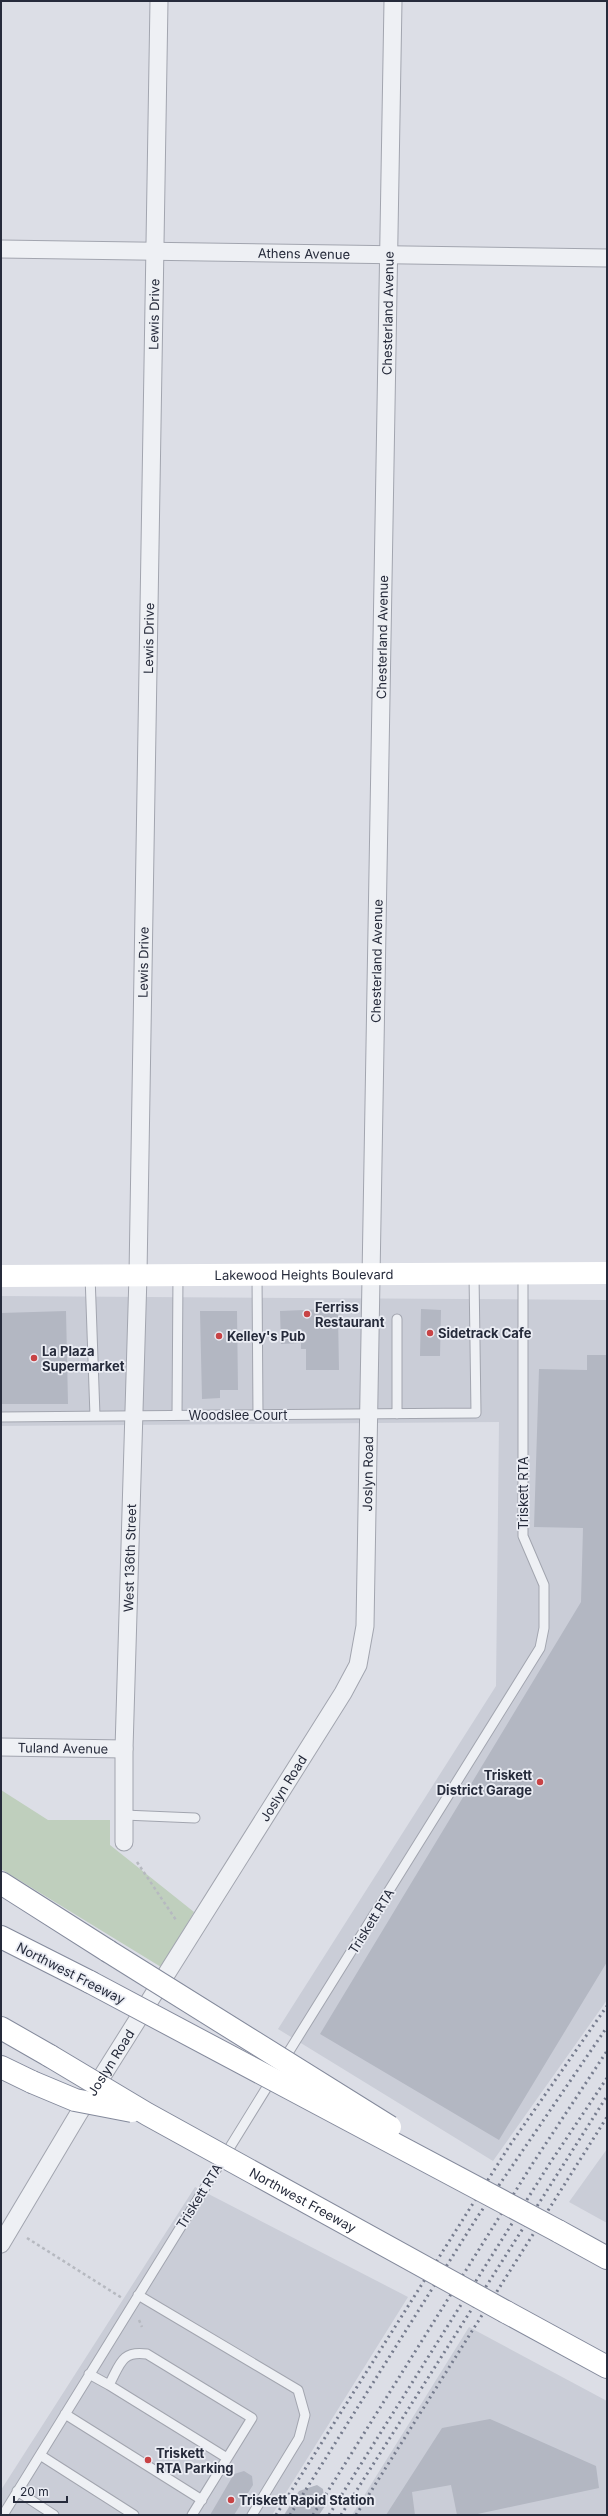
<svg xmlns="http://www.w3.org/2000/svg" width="608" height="2516" font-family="Inter,sans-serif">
<rect width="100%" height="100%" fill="#dcdee6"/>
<path fill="#cacdd7" d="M 1,1296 L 607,1300 L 607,2000 L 493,2161 L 278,2029 L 496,1686 L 499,1422 L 1,1426 Z
M 607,2149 L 607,2223 L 569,2202 Z
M 195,2187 L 408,2297 L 272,2515 L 1,2515 L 1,2490 Z
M 469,2327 L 607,2401 L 607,2515 L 352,2515 Z"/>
<path fill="#bfcfbd" d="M 1,1790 L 48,1820 L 110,1820 L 110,1845 L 194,1912 L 161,1967 L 1,1869 Z"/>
<path fill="#b3b7c2" d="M 328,1309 L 338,1315 L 339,1370 L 306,1370 L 306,1349 L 301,1349 L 301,1343 L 281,1344 L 280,1311 Z
M 421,1309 L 441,1310 L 440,1356 L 420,1356 Z
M 66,1311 L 68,1404 L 1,1404 L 1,1313 Z
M 200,1311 L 237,1311 L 238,1390 L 220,1390 L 220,1398 L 202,1399 Z
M 587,1355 L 607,1355 L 607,1962 L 499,2140 L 320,2034 L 581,1602 L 583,1528 L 534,1527 L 539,1369 L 587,1370 Z
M 490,2419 L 596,2466 L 599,2488 L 473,2515 L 457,2515 L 451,2485 L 412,2492 L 415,2515 L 386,2515 L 442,2428 Z
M 244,2471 L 252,2476 L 253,2485 L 234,2515 L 210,2515 L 234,2474 Z
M 317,2485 L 323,2489 L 325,2506 L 319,2515 L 284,2515 L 299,2491 Z"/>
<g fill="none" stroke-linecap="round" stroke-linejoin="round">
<g stroke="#a2a5af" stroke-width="11">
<path id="lane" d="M 90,1275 L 95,1416
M 257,1275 L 258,1416
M 397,1319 L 397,1414
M 177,1415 L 178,1275
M 1,1417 L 476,1413 L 474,1274
M 124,1815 L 195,1818
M 283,2061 L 540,1648 L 544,1628 L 544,1585 L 523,1536 L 523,1274
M 138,2295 L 298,2390 L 305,2415 L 299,2438 L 252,2515
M 89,2374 L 109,2385 C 120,2365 121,2350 147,2354 L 252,2418 L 192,2515
M 109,2385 L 227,2458
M 65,2414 L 202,2500
M 40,2455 L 134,2515
M 17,2491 L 54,2515
M 3,2515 L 272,2079"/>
</g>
<g stroke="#a2a5af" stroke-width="19">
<g id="street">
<path id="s1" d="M 1,249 L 607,258"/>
<path id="s2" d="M 1,1747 L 124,1749"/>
<path id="s3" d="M 124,1842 L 124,1749 L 138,1275 L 159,1"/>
<path id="s4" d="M 1,2244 L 79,2113 L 343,1693 L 358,1665 L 365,1626 L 393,1"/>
</g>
</g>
<g stroke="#848a9c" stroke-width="24">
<path id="highway" d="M 1,1883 L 108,1951
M 1,1937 L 90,1982
M 1,2028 L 50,2056
M 1,2067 L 32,2082
M 558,2231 L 607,2258
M 506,2312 L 607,2367"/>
</g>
<path stroke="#b6b9c0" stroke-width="2.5" stroke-dasharray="3 3" stroke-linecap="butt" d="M 137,1862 L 176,1920
M 27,2238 L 122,2298
M 139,2320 L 142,2327"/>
<use href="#lane" stroke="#eef0f4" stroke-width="9"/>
<use href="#street" stroke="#eef0f4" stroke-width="17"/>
<path stroke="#fff" stroke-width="22" id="s5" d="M 1,1276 L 607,1273"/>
<use href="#highway" stroke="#fff" stroke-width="22"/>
<path stroke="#767c8e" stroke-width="3" stroke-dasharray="2 4" stroke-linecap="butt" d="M 276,2515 L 510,2145 L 607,2006
M 290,2515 L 476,2219 L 607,2027
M 313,2515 L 533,2163 L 607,2051
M 329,2515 L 550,2163 L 607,2078
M 341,2515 L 607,2096
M 356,2515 L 607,2117"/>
<g stroke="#848a9c" stroke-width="24" stroke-linecap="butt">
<g id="highway-bridge">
<path d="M 108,1951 L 390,2127"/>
<path d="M 90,1982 L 558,2231"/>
<path id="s6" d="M 50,2056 L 147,2114 L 506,2312"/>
<path d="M 32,2082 L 75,2100 L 132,2111"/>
</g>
</g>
<use href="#highway-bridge" stroke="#fff" stroke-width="22"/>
</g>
<g fill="#c84345" stroke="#ebedf4" stroke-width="1.5">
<circle cx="307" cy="1314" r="4"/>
<circle cx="430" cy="1333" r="4"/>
<circle cx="219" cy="1336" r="4"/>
<circle cx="34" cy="1358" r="4"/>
<circle cx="540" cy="1782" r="4"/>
<circle cx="148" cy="2460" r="4"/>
<circle cx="231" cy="2500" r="4"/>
</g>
<g text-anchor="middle" stroke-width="3.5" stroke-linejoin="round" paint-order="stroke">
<g font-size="13" fill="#262b3b" stroke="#ebedf4">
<text dy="5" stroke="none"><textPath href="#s1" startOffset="303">Athens Avenue</textPath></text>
<text dy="5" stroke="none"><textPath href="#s3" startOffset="1528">Lewis Drive</textPath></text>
<text dy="5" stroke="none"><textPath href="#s4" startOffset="2033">Chesterland Avenue</textPath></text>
<text dy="5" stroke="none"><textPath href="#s4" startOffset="1709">Chesterland Avenue</textPath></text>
<text dy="5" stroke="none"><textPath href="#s3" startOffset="1204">Lewis Drive</textPath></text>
<text dy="5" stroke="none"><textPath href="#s4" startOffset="1385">Chesterland Avenue</textPath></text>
<text dy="5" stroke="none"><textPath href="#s3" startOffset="880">Lewis Drive</textPath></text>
<text dy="5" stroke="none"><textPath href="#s5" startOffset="303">Lakewood Heights Boulevard</textPath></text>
<text x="238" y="1420">Woodslee Court</text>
<text dy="5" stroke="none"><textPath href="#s4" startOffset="872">Joslyn Road</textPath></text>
<text transform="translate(523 1493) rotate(-90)" y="5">Triskett RTA</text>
<text dy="5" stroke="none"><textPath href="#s3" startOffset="284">West 136th Street</textPath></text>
<text dy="5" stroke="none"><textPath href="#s2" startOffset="62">Tuland Avenue</textPath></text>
<text dy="5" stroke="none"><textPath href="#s4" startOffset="536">Joslyn Road</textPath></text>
<text transform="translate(371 1921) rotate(-58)" y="5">Triskett RTA</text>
<text transform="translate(71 1973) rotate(27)" y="5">Northwest Freeway</text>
<text dy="5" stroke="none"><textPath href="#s4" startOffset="212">Joslyn Road</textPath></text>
<text transform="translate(199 2196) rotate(-58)" y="5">Triskett RTA</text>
<text dy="5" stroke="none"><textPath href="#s6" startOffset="291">Northwest Freeway</textPath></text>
</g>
<g font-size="13" font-weight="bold" fill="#262b3b" stroke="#ebedf4" text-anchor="start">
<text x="315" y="1312">Ferriss<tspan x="315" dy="15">Restaurant</tspan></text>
<text x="438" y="1338">Sidetrack Cafe</text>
<text x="227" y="1341">Kelley's Pub</text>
<text x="42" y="1356">La Plaza<tspan x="42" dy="15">Supermarket</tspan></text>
<text x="532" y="1780" text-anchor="end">Triskett<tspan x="532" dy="15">District Garage</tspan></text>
<text x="156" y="2458">Triskett<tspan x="156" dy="15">RTA Parking</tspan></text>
<text x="239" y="2505">Triskett Rapid Station</text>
</g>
</g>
<rect width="608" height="2516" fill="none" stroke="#262b3b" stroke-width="4"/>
<path d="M14 2496v6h53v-6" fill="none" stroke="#262b3b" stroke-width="2"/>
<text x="20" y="2496" font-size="12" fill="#262b3b" stroke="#ebedf4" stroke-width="3" paint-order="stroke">20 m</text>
</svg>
